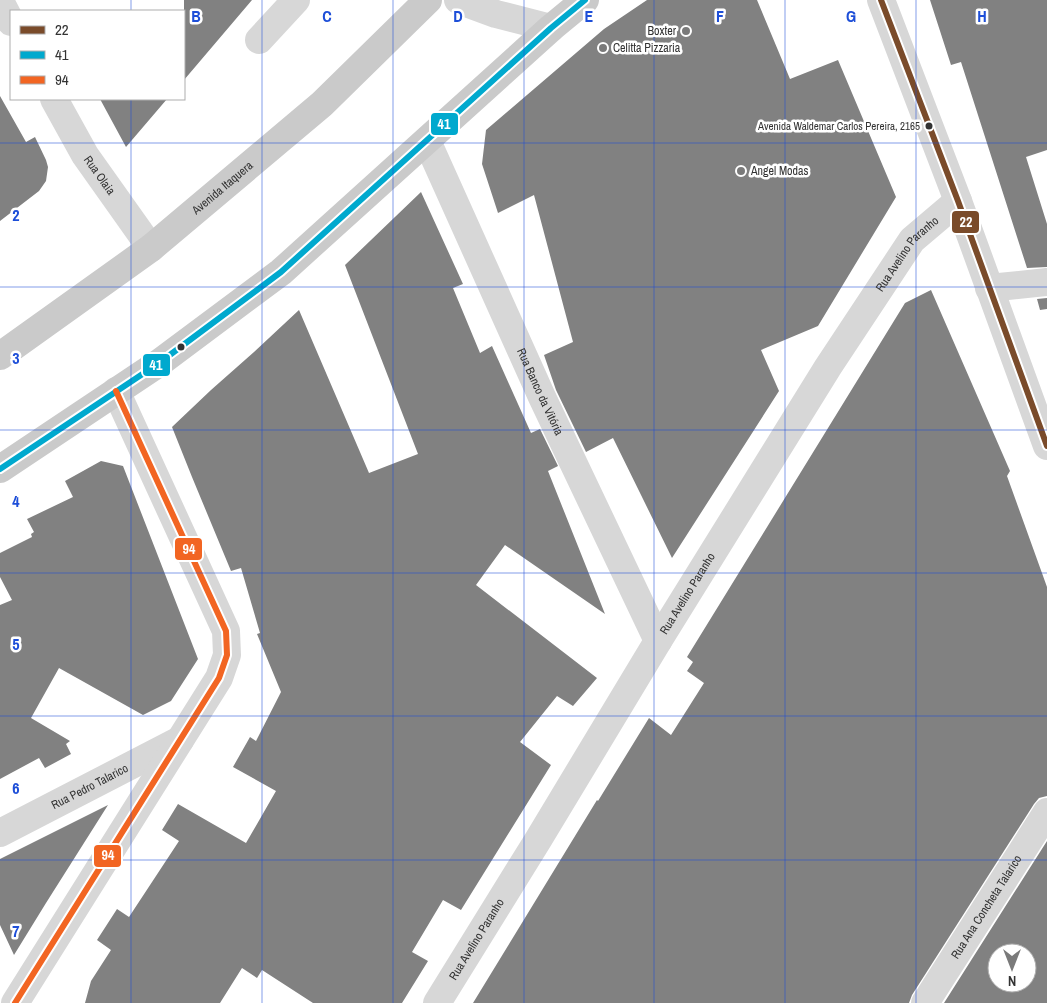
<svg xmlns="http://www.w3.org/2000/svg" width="1047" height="1003" font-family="'Archivo Narrow',sans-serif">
<rect width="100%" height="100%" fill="#fff"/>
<path fill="#818181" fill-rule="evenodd" d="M 184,0 L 252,0 L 184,80 Z
M 647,0 L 757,0 L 790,79 L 838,60 L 896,197 L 818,326 L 761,350 L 779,391 L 672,558 L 613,438 L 586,452 L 556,390 L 544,355 L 573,342 L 534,195 L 498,213 L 482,164 L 486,130 L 604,29 Z
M 930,0 L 1047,0 L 1047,150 L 1026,157 L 1047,224 L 1047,267 L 1027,268 L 961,62 L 951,65 Z
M 0,96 L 26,142 L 35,137 L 46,160 L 48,167 L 46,181 L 39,191 L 0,221 Z
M 100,99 L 167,99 L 126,147 Z
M 421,192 L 463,284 L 453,288 L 480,353 L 492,346 L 531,433 L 540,429 L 558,466 L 548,471 L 605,614 L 505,545 L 476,585 L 597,678 L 573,706 L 557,696 L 520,742 L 551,765 L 461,910 L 443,900 L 412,952 L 428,961 L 402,1003 L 313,1003 L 262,970 L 257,978 L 242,968 L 220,1003 L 85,1003 L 91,981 L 111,950 L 97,940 L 117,909 L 129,917 L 179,841 L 162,830 L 178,804 L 246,843 L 276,791 L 233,767 L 250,737 L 256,741 L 281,692 L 257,634 L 260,633 L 241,568 L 231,571 L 192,477 L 172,427 L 211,390 L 254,352 L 299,310 L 369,473 L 418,454 L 345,265 Z
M 931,290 L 1010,471 L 1007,476 L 1047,587 L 1047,796 L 1039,798 L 1034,804 L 912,995 L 909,1003 L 473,1003 L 597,800 L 598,801 L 649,718 L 671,735 L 704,683 L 687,671 L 693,662 L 687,657 L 905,303 Z
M 1047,298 L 1047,309 L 1040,310 L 1037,299 Z
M 101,461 L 123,466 L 198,659 L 171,701 L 143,715 L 59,668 L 31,718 L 70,741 L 66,744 L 71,754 L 45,768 L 39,758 L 0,779 L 0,605 L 12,600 L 0,577 L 0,553 L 32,537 L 31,534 L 34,532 L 27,519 L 73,497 L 65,481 Z
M 108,805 L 46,903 L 14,955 L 0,925 L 0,859 Z
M 1047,841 L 1047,1003 L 944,1003 ZM 997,953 L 1027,953 L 1027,983 L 997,983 Z"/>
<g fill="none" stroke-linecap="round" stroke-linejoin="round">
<g stroke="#d7d7d7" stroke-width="28">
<path d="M 458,0 L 496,14 L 551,28"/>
<path d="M 881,0 L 958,201 L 1047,446"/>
<path d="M 0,1 L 11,22"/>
<path d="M 259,40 L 296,0"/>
<path id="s1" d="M 54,99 L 85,155 L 151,248"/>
<path id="s2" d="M 427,141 L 542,397 L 658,641"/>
<path d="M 989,288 L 1047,282"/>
<path id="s3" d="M 0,833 L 180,740"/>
<path d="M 15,1003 L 219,678 L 227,655 L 226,631 L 116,391"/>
<path id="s4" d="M 437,1003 L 538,840 L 658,641 L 828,367 L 912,240 L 958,201"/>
<path id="s5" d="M 925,1003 L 1047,812"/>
</g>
<g stroke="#cacaca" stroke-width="28">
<path id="s6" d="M 0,356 L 151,248 L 322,104 L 428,0"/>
<path d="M 0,469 L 159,363 L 281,272 L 551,28 L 585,0"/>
</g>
<g stroke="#fff" stroke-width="10">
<path id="bus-1" d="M 881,0 L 958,201 L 1047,446"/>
</g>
<g stroke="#fff" stroke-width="10">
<path id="bus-2" d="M 0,469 L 159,363 L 281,272 L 551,28 L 585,0"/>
</g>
<g stroke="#fff" stroke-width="10">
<path id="bus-3" d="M 15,1003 L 219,678 L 227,655 L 226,631 L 116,391"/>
</g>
<use href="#bus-1" stroke="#7a4b2a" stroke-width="6"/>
<use href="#bus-2" stroke="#00a9ce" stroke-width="6"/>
<use href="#bus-3" stroke="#f26522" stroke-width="6"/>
</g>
<path fill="none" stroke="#1d4ed8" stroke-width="1" stroke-opacity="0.55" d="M 131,0 L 131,11M 262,0 L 262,1003M 393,0 L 393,1003M 524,0 L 524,1003M 654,0 L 654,1003M 785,0 L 785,1003M 916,0 L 916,1003M 131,99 L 131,1003M 0,143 L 1047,143M 0,287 L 1047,287M 0,430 L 1047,430M 0,573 L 1047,573M 0,716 L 1047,716M 0,860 L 1047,860"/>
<g fill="#7a7a7a" stroke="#fff" stroke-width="2">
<circle cx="686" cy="31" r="5"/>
<circle cx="603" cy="48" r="5"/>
<circle cx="741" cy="171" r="5"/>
</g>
<g fill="#333" stroke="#fff" stroke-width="2">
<circle cx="929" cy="126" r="4.5"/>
<circle cx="181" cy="347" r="4.5"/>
</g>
<g text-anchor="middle" stroke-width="5" stroke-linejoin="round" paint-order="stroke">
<g font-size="11" fill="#333" stroke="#fff" text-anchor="end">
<text x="920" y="130">Avenida Waldemar Carlos Pereira, 2165</text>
</g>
<g font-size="12" fill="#333" stroke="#fff" text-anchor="start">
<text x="676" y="35" text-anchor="end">Boxter</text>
<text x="613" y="52">Celitta Pizzaria</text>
<text x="751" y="175">Angel Modas</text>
</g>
<g font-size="12" fill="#333" stroke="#fff">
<text dy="4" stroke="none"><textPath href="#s1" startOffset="89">Rua Olaia</textPath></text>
<text dy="4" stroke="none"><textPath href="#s6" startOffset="279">Avenida Itaquera</textPath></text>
<text dy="4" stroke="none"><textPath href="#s4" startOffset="885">Rua Avelino Paranho</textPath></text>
<text dy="4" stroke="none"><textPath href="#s2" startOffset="275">Rua Banco da Vitória</textPath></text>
<text dy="4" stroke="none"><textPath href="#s4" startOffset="480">Rua Avelino Paranho</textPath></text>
<text dy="4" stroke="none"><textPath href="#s3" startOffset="101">Rua Pedro Talarico</textPath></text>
<text dy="4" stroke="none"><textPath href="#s5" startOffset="114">Rua Ana Concheta Talarico</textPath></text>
<text dy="4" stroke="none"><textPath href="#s4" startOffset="75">Rua Avelino Paranho</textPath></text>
</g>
</g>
<g font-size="16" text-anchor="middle" font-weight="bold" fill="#1d4ed8" stroke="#fff" stroke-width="5" stroke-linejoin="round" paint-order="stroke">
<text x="196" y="22">B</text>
<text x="327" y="22">C</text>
<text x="458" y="22">D</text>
<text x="589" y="22">E</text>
<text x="720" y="22">F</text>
<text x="851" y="22">G</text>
<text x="982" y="22">H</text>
<text x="16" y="221">2</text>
<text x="16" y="364">3</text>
<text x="16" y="507">4</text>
<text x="16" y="650">5</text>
<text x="16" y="794">6</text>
<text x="16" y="937">7</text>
</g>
<g stroke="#fff" stroke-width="2">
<rect x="430" y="112" width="29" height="24" rx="5" fill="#00a9ce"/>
<rect x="951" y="210" width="29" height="24" rx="5" fill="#7a4b2a"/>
<rect x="142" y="353" width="29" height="24" rx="5" fill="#00a9ce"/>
<rect x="174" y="537" width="29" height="24" rx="5" fill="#f26522"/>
<rect x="93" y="844" width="29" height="24" rx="5" fill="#f26522"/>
</g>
<g font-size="14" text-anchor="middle" font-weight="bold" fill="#fff">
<text x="444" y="129">41</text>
<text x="966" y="227">22</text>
<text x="156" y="370">41</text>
<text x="189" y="554">94</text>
<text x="108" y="860">94</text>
</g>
<rect x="10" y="10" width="175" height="90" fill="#ffffff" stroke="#adadad"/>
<rect x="20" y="26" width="25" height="8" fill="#7a4b2a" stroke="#adadad"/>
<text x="55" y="35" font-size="15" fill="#333333">22</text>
<rect x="20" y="51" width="25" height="8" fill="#00a9ce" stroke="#adadad"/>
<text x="55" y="60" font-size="15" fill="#333333">41</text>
<rect x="20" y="76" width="25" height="8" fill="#f26522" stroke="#adadad"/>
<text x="55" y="85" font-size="15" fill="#333333">94</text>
<g transform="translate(1012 968) rotate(180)"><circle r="24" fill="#ffffff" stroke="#adadad"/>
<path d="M0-4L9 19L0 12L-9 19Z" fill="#7a7a7a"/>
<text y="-8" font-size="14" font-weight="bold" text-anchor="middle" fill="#333333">N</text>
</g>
</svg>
